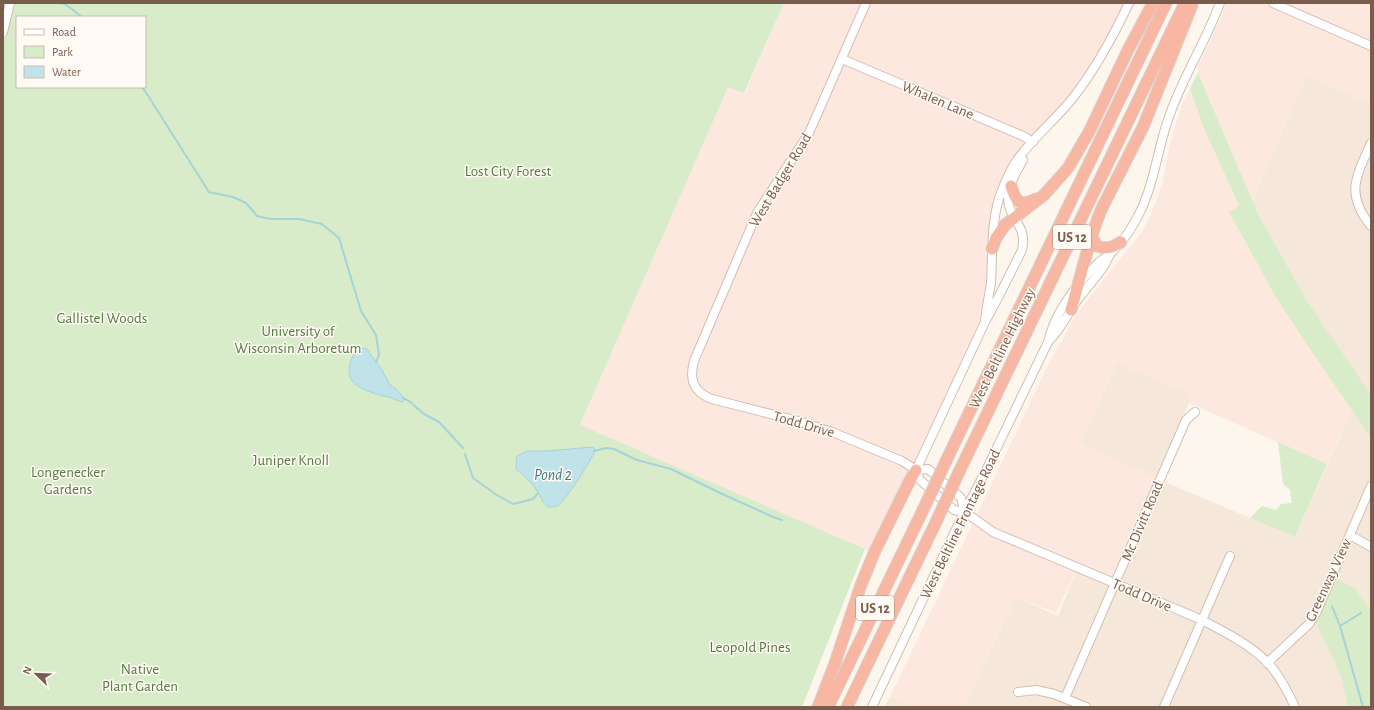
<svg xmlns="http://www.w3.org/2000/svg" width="1374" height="710" font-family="'Alegreya Sans',sans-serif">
<rect width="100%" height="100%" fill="#fdf6ec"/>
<path fill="#f5e8da" d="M 1306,76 L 1371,103 L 1371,143 L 1366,154 L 1371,157 L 1371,399 L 1307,301 L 1257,212 L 1252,201 Z
M 1117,363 L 1193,394 L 1156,478 L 1295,537 L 1352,410 L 1371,438 L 1371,707 L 963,707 L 1016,597 L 1058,616 L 1079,564 L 1111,575 L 1115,572 L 1156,478 L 1104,456 L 1102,453 L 1080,443 Z
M 890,697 L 914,707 L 884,707 Z"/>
<path fill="#fde8e0" d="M 784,3 L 1129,3 L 1084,82 L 1033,142 L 1001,192 L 985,322 L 874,553 L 580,426 L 728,86 L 745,93 Z
M 1226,3 L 1371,3 L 1371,103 L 1306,76 L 1252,201 L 1197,68 L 1221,18 Z
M 1190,89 L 1204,129 L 1239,207 L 1229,212 L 1275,296 L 1352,410 L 1327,464 L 1189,403 L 1193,394 L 1117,363 L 1080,443 L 1102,453 L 1104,456 L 1156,478 L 1115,572 L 1111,575 L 1106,575 L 1079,564 L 1056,613 L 1016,597 L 963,707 L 914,707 L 890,697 L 1049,363 L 1074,319 L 1085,303 L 1130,247 L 1141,233 L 1149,219 L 1162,185 L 1171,140 L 1181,107 Z"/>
<path fill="#d8ecc9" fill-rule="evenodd" d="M 3,3 L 784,3 L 744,93 L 728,87 L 580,425 L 865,549 L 802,707 L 3,707 ZM 17,17 L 145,17 L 145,87 L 17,87 Z
M 1198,72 L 1257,212 L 1307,301 L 1371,395 L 1371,438 L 1310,349 L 1275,296 L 1229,212 L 1239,206 L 1204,129 L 1190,89 Z
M 1278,442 L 1327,464 L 1295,537 L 1250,518 L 1262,506 L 1276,510 L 1281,504 L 1292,503 L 1290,490 L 1283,484 Z
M 1336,579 L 1355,588 L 1371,612 L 1371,707 L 1348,707 L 1341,676 L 1316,623 Z"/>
<path fill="#bfe3e8" stroke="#a5d3da" d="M 366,348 L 382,370 L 390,385 L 397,390 L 404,398 L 403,402 C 397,401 393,398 388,397 C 360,390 337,383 356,350 Z
M 593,447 L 596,450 C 590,461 566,501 557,506 C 555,507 550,507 548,507 C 542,502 541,498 537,491 C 532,482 524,476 516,469 L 517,456 L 527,451 L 546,451 Z"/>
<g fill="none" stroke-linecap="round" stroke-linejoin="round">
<path stroke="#a5d3da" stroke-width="2" d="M 59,3 L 65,4 L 82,17
M 142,87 L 151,100
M 152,102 L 209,192 L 233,197 L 246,203 L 257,216 L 270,219 L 299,219 L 322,224 L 339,238 L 361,311 L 376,335 L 379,355 L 376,362
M 403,398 L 409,401 L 424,414 L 439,422 L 463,448
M 594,451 L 606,448 L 614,449 L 637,460 L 671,469 L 718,492 L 773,517 L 782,520
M 465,454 L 473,478 L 497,495 L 513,504 L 533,499 L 538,493
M 1332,606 L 1340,626 L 1363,707
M 1340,626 L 1361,613"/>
<g stroke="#d1beb0" stroke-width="10">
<path id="minor" d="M 866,3 L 809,133 L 757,213 L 694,361 C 689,379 693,392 712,399 L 802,422 L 832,432 L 902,461 L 916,470 L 920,480 L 954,510 L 965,512 L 993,532 L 1202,620 C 1225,632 1249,644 1267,662 C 1279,674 1288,692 1295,707
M 1273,3 L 1371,46
M 3,32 L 10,3
M 842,59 L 1023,136 L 1033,142
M 1371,143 C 1356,177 1345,194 1371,226
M 985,322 C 986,309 989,296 991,283 C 993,252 990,220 1002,190 C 1006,180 1011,169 1017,160 C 1033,138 1055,120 1072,99 C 1095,70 1113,37 1129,3
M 1049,341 C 1061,329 1068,313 1079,298 C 1088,285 1103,272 1109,256
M 916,470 L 985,322 L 999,296 L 1022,250 C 1028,224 1008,220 1008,198 C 1008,185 1017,171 1023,160
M 916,470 L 928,469 L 961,498 L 965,512
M 1350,535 L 1371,547
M 1267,663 L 1309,624 L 1316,613 L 1371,486
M 1018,692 L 1036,690 L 1054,694 L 1086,707
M 1065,698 L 1186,420 L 1195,412
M 872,707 L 958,525 L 990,462 L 1048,342 C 1055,311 1076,285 1098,263 C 1102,259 1106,258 1110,254 C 1121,244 1130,231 1137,218 C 1155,185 1157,148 1170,114 C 1184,75 1206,41 1220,3
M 1164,707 L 1230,556"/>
</g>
<g stroke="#dad1cd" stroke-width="13">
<path id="highway" d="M 1011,186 C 1016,202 1019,207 1036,199
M 1091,235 L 1097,246 C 1107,250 1113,247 1121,242
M 992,249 L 996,238 L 1005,225 L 1044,195 L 1068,168 L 1089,132 L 1128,50 L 1153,3
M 1071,310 C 1081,276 1088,242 1101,210 L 1143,127 L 1192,5
M 946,461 L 1166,3
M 959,472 L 1185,3
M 818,707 L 835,663 L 861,585 L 874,553 L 909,482 L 916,470
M 828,707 L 923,510
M 847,707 L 936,522"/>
</g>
<use href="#minor" stroke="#fff" stroke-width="8"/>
<use href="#highway" stroke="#f7b7a3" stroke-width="11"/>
<g stroke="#dad1cd" stroke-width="13" stroke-linecap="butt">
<path id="highway-bridge" d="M 923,510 L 946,461
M 936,522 L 959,472"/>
</g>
<use href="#highway-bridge" stroke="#f7b7a3" stroke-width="11"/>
</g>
<g text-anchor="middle" stroke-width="3" stroke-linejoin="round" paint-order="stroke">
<g fill="#fffaf3" stroke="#a28b7f" stroke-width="1">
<rect x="1053" y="225" width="38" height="24" rx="3"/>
<rect x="856" y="596" width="38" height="24" rx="3"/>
</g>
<g font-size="14" font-weight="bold" fill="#7a5c4d">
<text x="1072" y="242">US 12</text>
<text x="875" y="613">US 12</text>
</g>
<g font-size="15" fill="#7a5c4d" stroke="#fffaf3">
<text transform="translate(938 100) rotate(23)" y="5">Whalen Lane</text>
<text transform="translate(780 180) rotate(-59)" y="5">West Badger Road</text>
<text transform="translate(1002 348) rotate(-64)" y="5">West Beltline Highway</text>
<text transform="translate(804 424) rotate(16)" y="5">Todd Drive</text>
<text transform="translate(1142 521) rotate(-67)" y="5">Mc Divitt Road</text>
<text transform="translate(960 524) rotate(-64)" y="5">West Beltline Frontage Road</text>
<text transform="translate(1328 580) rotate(-65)" y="5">Greenway View</text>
<text transform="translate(1142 595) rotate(23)" y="5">Todd Drive</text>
</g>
<g font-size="15" fill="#537a41" stroke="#fffaf3">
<text x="508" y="176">Lost City Forest</text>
<text x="102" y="323">Gallistel Woods</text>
<text x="298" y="336">University of<tspan x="298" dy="17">Wisconsin Arboretum</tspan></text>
<text x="291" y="465">Juniper Knoll</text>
<text x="68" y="477">Longenecker<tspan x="68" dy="17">Gardens</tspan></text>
<text x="750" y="652">Leopold Pines</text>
<text x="140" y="674">Native<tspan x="140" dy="17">Plant Garden</tspan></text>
</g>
<g font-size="16" font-style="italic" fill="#437c86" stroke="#fffaf3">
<text x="553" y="480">Pond 2</text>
</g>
</g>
<rect width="1374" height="710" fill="none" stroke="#7a5c4d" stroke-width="8"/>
<rect x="16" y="16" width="130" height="72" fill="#fffaf3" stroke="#cabbb1"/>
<rect x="24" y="29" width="20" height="6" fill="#ffffff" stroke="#cabbb1"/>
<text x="52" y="36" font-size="12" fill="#7a5c4d">Road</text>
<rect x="24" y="46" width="20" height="12" fill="#d8ecc9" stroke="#cabbb1"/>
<text x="52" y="56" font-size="12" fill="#7a5c4d">Park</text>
<rect x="24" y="66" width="20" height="12" fill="#bfe3e8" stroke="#cabbb1"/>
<text x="52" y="76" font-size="12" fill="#7a5c4d">Water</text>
<g transform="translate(36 674) rotate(293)" stroke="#fffaf3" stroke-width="3" paint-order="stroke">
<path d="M0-3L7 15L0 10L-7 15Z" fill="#7a5c4d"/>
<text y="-6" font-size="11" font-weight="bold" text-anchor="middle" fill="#7a5c4d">N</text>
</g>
</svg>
